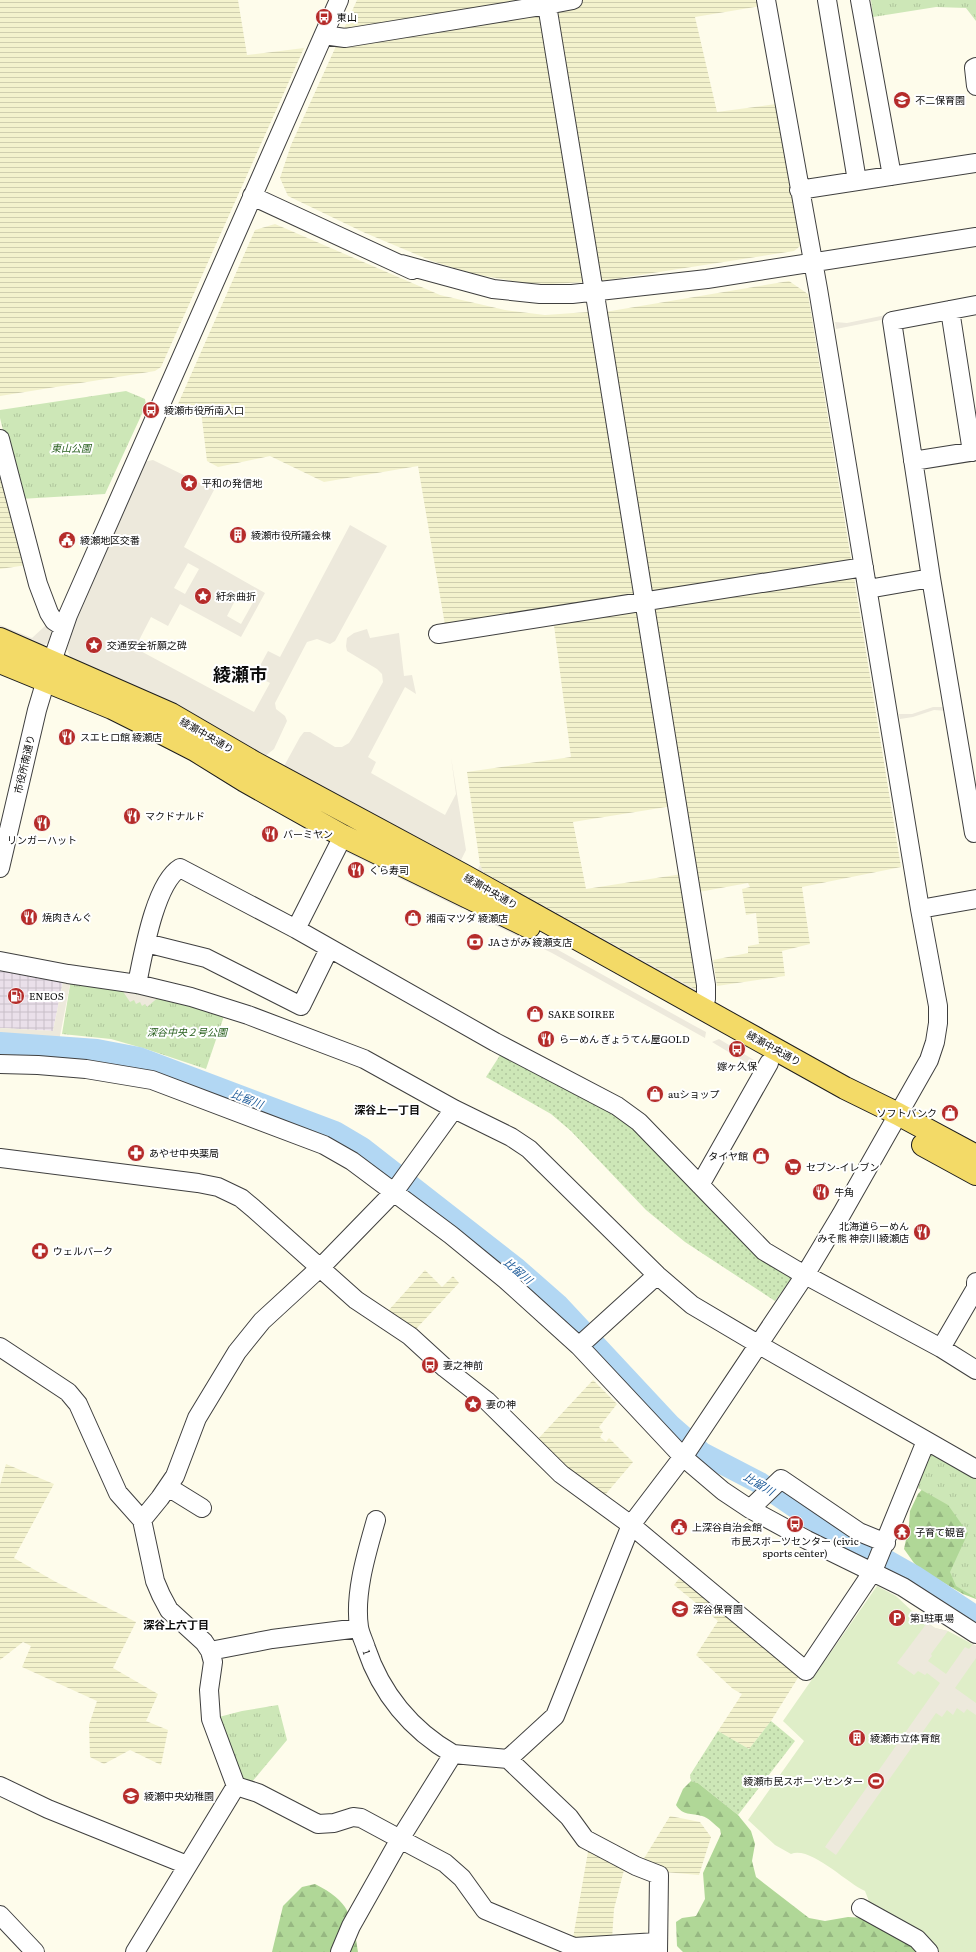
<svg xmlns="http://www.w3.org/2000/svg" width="976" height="1952" font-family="Literata,'Noto Sans JP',serif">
<defs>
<pattern id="industrial-grid" width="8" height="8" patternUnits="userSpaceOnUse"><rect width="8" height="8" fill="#eae0ea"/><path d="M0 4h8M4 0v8" fill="none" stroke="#c8bfc8"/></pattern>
<pattern id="farmland-rules" width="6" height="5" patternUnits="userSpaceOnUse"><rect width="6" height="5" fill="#f3f2cd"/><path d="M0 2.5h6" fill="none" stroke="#cfceaf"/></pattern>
<pattern id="grass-dots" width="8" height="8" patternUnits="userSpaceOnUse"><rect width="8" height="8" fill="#cde7b7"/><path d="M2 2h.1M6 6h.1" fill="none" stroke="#afc59c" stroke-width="1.8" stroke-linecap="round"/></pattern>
<pattern id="forest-firs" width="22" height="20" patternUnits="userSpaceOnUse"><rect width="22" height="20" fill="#b0d797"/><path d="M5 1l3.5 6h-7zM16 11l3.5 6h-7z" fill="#96b781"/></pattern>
<pattern id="park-tufts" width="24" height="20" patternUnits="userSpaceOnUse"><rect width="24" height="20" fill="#cde7b7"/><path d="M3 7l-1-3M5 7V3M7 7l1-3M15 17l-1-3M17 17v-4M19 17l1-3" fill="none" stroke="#afc59c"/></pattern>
</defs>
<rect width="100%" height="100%" fill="#fefceb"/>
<path fill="url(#industrial-grid)" d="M 0,966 L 64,977 L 53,1031 L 0,1028 Z"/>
<path fill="url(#farmland-rules)" d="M 0,0 L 238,0 L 247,55 L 304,48 L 161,367 L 155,371 L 0,396 Z
M 357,0 L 755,0 L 761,6 L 695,17 L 717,112 L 776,104 L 801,244 L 799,247 L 794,251 L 601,281 L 551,284 L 523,283 L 474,274 L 432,261 L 363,232 L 288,196 L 280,178 L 291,145 Z
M 275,224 L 440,295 L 505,310 L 545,315 L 588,312 L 593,314 L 789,281 L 808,294 L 901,867 L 802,887 L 810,944 L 782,951 L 785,976 L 717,986 L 713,960 L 748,953 L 748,946 L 759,944 L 756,913 L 746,915 L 742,889 L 750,887 L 748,883 L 699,892 L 685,804 L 573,822 L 586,889 L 682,874 L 700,992 L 484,873 L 480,865 L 467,772 L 571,757 L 552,610 L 445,625 L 418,466 L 324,482 L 270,456 L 218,467 L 207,461 L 201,411 L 174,413 L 255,230 Z
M 0,469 L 27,565 L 0,569 Z
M 425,1270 L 442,1287 L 453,1276 L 459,1283 L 415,1330 L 387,1312 Z
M 593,1380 L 617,1404 L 599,1427 L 603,1432 L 600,1437 L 606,1442 L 609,1438 L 633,1462 L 605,1495 L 570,1470 L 537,1440 Z
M 6,1464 L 54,1484 L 14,1558 L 56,1582 L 136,1622 L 113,1668 L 158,1694 L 146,1721 L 168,1730 L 161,1765 L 130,1750 L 104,1764 L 90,1757 L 89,1725 L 97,1701 L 22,1667 L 31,1646 L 23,1642 L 0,1660 L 0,1485 Z
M 681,1576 L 801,1673 L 771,1721 L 749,1749 L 718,1731 L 742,1694 L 733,1689 L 696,1655 L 718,1621 L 674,1585 Z
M 670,1816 L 700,1822 L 711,1837 L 699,1875 L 664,1872 L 643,1860 Z
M 589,1846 L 625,1866 L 614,1909 L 612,1939 L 573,1938 Z"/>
<path fill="url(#grass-dots)" d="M 504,1049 L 615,1110 L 789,1274 L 791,1279 L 775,1301 L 685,1242 L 646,1210 L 571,1131 L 551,1114 L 486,1077 Z
M 771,1721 L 795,1741 L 738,1815 L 698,1783 L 691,1781 L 690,1775 L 718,1731 L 749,1749 Z"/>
<path fill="url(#forest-firs)" d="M 927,1484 L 976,1486 L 976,1599 L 963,1594 L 920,1569 L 914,1563 L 904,1549 L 909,1525 L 910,1511 L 918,1494 Z
M 691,1781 L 698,1783 L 738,1815 L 751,1831 L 755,1844 L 752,1861 L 756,1877 L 809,1918 L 825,1921 L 848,1917 L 865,1918 L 924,1952 L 683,1952 L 677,1946 L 676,1922 L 682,1918 L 696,1916 L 705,1899 L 703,1873 L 721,1834 L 720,1829 C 715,1825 708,1817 702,1816 C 691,1813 683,1816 676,1805 L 683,1789 Z
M 315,1884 C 349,1901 353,1916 358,1952 L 272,1952 L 283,1906 L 302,1887 Z"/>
<path fill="url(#park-tufts)" d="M 871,0 L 976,0 L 976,21 L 966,8 L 936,7 L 873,17 Z
M 126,391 L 145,399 L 146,405 L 105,494 L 20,499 L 0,418 L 0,410 Z
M 71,979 L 85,980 L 225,1013 L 206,1069 L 146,1049 L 111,1039 L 62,1034 Z
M 936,1453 L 976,1479 L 976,1598 L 956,1586 L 950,1572 L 968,1533 L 948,1505 L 918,1488 L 928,1456 Z
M 278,1705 L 287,1740 L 251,1783 L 241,1779 L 215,1718 L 242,1711 Z"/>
<path fill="#dfeec8" d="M 877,1586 L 896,1596 L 912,1611 L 935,1628 L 948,1631 L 976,1646 L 976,1952 L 937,1952 L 872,1909 L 865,1891 C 846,1883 811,1846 791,1854 L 775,1845 L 748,1820 L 804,1741 L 783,1721 Z"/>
<path fill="#ede9dc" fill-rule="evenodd" d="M 886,315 L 886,319 L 836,329 L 835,322 L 847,323 Z
M 153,460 L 214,490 L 184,547 L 265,593 L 241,637 L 180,604 L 168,626 L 151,617 L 135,648 L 254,712 L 270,683 L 255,675 L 268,651 L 280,657 L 350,525 L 387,546 L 335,641 L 330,644 L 317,639 L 307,642 L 275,703 L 276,709 L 285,716 L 287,721 L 274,749 L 264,757 L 71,659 L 67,649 L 77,617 L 109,540 L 143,462 ZM 188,563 L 199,569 L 185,594 L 174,588 ZM 240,591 L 255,599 L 241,624 L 227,616 Z
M 0,625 L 32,638 L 45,626 L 52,626 L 55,630 L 50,642 L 40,647 L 0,630 Z
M 367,629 L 370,638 L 399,633 L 404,676 L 412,675 L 416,694 L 405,687 L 368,757 L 376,762 L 371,773 L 445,815 L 456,794 L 451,757 L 466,850 L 461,860 L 454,862 L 283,768 L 300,737 L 304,732 L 310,732 L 335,747 L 342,747 L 349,743 L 353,737 L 383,682 L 382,674 L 377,669 L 347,651 L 346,646 L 347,638 L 354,633 Z
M 933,707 L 948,707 L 948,711 L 934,710 L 913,717 L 900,719 L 899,714 L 912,714 Z
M 347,846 L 463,905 L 462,909 L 344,851 Z
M 480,865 L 484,873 L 700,992 L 698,995 L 477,871 Z
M 476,908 L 551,946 L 693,1025 L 706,1032 L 705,1038 L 552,953 L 468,912 L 470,909 Z
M 64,977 L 71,979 L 59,1041 L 0,1038 L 0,1028 L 53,1031 Z
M 120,987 L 132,989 L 136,995 L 141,991 L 144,996 L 149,993 L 150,997 L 154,994 L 161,995 L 147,1007 L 145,1004 L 142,1006 L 140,1002 L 136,1004 L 134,1000 L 130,1002 Z
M 719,1039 L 759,1063 L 760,1071 L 712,1042 Z
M 927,1623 L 935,1628 L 948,1631 L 931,1654 L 932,1656 L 928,1661 L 946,1674 L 965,1647 L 969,1649 L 973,1644 L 976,1646 L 976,1658 L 955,1688 L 976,1703 L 976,1715 L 967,1709 L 964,1713 L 957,1708 L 953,1715 L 947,1710 L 942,1717 L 936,1713 L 836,1855 L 825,1847 L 940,1683 L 927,1673 L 925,1675 L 918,1671 L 914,1675 L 897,1663 Z"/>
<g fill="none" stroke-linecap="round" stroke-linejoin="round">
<path stroke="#b2d7f3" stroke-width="22" d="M 0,1043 L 97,1050 L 139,1058 L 335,1132 L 362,1148 L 517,1269 L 558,1305 L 670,1425 L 702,1453 L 760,1483 L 836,1535 L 870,1551 L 914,1576 L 976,1617"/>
<g stroke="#3f3f3f" stroke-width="20">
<path id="minor" d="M 546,0 L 547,5 L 573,0
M 827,0 L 857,181
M 860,0 L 892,176
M 324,35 L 345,38 L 547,5 L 594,292
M 976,67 L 974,68 L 976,86
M 799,190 L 976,163
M 252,196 L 412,270
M 401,264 L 493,289 L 540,294 L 572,294 L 707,279 L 976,237
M 596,301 L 706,985 L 706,999 L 703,1008
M 976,305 L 892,321 L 931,578 L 974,833 L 976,832
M 950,310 L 972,452
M 0,439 L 38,584 L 49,613 L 54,621 L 63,627
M 913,461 L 976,451
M 868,589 L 931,578
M 438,634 L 864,567
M 0,868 L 37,710 L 49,670 L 68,615 L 339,0
M 920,909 L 976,899
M 296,929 L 343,836
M 146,943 L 206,958 L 301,1006 L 329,949
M 0,961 L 68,974 L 137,984 L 191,997 L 248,1015 L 364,1059 L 454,1109 L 511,1137 L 529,1149 L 657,1275 L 692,1305 L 768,1350 L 976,1469
M 137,984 C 143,955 155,883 180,868 L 296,929 L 495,1042 L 617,1106 L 639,1122 L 764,1251 L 796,1270 L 941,1348 L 976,1370
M 0,1064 L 38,1065 L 86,1069 L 152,1080 L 324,1145 L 352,1161 L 451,1235 L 506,1280 L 579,1346 L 683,1457 L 723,1491 L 750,1509 L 807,1540 L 903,1587 L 976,1634
M 0,1158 L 198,1183 L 218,1187 L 241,1198 L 253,1208 L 356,1300 L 410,1336 L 445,1368 L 487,1401 L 561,1474 L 631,1525 L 806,1671 L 873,1571 L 926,1441
M 700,1185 L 769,1063
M 579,1346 L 657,1275
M 0,1347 L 68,1392 L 78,1404 L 118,1493 L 142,1520 L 155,1581 L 161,1595 L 169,1610 L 204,1642 L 210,1651 L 213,1662 L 209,1690 L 211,1719 L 236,1786
M 941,1348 L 976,1288 L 976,1282
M 168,1487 L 202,1508
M 750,1509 L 781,1479 L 859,1532 L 886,1543
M 142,1520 L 160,1498 L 175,1476 L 197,1418 L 237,1352 L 262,1321 L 324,1264 L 394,1192 L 454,1109
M 376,1520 C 367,1552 354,1593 359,1627 C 360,1634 364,1641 366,1648 C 381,1693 411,1730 453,1754
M 210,1651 L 272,1639 L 359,1628
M 508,1759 L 555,1716 L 631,1525 L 688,1450 L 805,1275 L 841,1215 L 929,1060 L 935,1042 L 938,1023 L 938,1006 L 920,909 L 818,289 L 766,0
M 0,1786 L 48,1809 L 187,1865
M 236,1786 L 258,1793 L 318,1824 L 334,1823 L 353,1817 L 361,1818 L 400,1839 L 351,1926 L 340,1952
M 861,1908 L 917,1939 L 929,1952
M 0,1915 L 35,1952
M 657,1942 L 574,1947 L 485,1910 L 462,1878 L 445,1863 L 400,1839 L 453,1754 L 508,1759 L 569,1817 L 585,1839 L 636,1866 L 659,1875 L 658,1952
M 135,1952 L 236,1786"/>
</g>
<g stroke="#1d1d1d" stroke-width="24">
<path id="major" d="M 0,639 L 171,714 L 255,763 L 463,875 L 845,1088 L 898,1114 L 976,1156
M 0,662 L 112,708 L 154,729 L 195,750 L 245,781 L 343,836 L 529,927
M 923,1145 L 976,1174"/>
</g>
<use href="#minor" stroke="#fff" stroke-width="18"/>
<use href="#major" stroke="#f3da67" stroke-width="22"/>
</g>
<defs>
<g id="bus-disc" transform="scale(0.9)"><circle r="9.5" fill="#b52c2a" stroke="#fff"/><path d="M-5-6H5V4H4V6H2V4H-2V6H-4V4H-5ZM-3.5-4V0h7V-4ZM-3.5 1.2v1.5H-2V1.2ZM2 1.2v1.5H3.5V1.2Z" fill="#fff"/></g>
<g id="school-disc" transform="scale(0.9)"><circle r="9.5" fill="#b52c2a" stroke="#fff"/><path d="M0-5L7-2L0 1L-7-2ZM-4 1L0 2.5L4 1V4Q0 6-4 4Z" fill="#fff"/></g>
<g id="sight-disc" transform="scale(0.9)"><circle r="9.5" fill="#b52c2a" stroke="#fff"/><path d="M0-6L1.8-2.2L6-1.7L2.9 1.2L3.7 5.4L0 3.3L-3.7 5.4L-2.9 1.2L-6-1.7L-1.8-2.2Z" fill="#fff"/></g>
<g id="building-disc" transform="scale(0.9)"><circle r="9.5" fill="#b52c2a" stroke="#fff"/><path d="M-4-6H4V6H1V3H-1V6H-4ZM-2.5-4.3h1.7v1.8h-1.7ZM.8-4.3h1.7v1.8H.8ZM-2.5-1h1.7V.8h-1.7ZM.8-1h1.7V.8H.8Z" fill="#fff"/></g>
<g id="civic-disc" transform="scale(0.9)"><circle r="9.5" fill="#b52c2a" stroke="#fff"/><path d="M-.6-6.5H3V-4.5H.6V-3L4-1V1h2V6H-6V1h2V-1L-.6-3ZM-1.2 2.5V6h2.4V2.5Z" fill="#fff"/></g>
<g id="restaurant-disc" transform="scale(0.9)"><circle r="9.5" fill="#b52c2a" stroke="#fff"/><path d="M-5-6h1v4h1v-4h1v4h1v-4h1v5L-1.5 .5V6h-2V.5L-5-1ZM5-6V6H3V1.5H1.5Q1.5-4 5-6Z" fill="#fff"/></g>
<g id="shop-disc" transform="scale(0.9)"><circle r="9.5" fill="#b52c2a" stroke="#fff"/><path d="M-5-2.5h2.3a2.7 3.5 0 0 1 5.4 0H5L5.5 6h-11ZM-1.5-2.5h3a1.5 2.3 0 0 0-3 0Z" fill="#fff"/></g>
<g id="bank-disc" transform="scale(0.9)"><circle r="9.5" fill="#b52c2a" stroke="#fff"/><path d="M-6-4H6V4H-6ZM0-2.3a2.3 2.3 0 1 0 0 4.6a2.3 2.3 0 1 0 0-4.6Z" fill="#fff"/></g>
<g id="fuel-disc" transform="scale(0.9)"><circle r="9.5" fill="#b52c2a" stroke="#fff"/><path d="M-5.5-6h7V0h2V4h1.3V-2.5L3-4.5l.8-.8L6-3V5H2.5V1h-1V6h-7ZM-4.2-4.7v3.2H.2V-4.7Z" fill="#fff"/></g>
<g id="pharmacy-disc" transform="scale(0.9)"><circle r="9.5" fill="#b52c2a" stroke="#fff"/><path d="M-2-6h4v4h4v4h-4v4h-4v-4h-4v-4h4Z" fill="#fff"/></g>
<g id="supermarket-disc" transform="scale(0.9)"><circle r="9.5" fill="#b52c2a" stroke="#fff"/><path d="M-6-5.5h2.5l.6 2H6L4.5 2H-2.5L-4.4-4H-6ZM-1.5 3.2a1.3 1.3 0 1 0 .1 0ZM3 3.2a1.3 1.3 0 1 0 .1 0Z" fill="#fff"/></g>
<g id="temple-disc" transform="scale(0.9)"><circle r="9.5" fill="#b52c2a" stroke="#fff"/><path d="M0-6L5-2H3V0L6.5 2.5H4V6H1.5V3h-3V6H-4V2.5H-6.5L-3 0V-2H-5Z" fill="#fff"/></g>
<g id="parking-disc" transform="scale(0.9)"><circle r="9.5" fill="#b52c2a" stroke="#fff"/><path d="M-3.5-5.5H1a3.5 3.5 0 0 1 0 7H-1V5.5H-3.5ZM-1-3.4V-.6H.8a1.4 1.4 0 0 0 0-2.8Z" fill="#fff"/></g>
<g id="stadium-disc" transform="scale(0.9)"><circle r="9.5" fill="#b52c2a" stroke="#fff"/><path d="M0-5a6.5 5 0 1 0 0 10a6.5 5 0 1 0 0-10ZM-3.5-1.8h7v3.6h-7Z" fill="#fff"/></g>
</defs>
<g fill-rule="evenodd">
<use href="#bus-disc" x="324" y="17"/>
<use href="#school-disc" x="902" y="100"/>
<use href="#bus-disc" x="151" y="410"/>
<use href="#sight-disc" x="189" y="483"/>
<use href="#building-disc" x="238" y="535"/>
<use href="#civic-disc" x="67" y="540"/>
<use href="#sight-disc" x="203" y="596"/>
<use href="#sight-disc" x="94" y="645"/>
<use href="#restaurant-disc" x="67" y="737"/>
<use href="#restaurant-disc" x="132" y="816"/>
<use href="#restaurant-disc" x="42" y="823"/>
<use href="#restaurant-disc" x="270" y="834"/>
<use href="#restaurant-disc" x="356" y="870"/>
<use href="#restaurant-disc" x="29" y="917"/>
<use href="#shop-disc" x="413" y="918"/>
<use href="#bank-disc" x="475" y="942"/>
<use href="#fuel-disc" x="16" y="996"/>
<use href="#shop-disc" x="535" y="1014"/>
<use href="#restaurant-disc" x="546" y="1039"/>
<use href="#bus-disc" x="737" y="1049"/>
<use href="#shop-disc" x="655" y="1094"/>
<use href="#shop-disc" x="950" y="1113"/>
<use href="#pharmacy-disc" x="136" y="1153"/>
<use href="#shop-disc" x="761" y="1156"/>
<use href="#supermarket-disc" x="793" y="1167"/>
<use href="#restaurant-disc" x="821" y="1192"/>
<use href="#restaurant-disc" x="922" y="1232"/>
<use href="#pharmacy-disc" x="40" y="1251"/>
<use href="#bus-disc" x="430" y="1365"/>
<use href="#sight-disc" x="473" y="1404"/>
<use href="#bus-disc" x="795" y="1524"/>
<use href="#civic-disc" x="679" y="1527"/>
<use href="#temple-disc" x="902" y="1532"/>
<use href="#school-disc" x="680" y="1609"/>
<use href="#parking-disc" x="897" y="1618"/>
<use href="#building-disc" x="857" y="1738"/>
<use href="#stadium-disc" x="876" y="1781"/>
<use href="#school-disc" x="131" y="1796"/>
</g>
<g text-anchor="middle" stroke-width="4" stroke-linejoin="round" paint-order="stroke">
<g font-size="10" fill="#0c0c0c" stroke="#fff" text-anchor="start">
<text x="337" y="21">東山</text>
<text x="915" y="104">不二保育園</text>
<text x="164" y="414">綾瀬市役所南入口</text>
<text x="202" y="487">平和の発信地</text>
<text x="251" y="539">綾瀬市役所議会棟</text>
<text x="80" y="544">綾瀬地区交番</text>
<text x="216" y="600">紆余曲折</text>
<text x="107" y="649">交通安全祈願之碑</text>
<text x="80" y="741">スエヒロ館 綾瀬店</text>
<text x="145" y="820">マクドナルド</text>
<text x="283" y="838">バーミヤン</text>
<text x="42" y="844" text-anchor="middle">リンガーハット</text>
<text x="369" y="874">くら寿司</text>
<text x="42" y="921">焼肉きんぐ</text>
<text x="426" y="922">湘南マツダ 綾瀬店</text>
<text x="488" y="946">JAさがみ 綾瀬支店</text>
<text x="29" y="1000">ENEOS</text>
<text x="548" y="1018">SAKE SOIREE</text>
<text x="559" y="1043">らーめん ぎょうてん屋GOLD</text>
<text x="737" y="1070" text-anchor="middle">嫁ヶ久保</text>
<text x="668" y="1098">auショップ</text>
<text x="937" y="1117" text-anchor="end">ソフトバンク</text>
<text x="149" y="1157">あやせ中央薬局</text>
<text x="748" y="1160" text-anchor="end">タイヤ館</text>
<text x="806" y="1171">セブン-イレブン</text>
<text x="834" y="1196">牛角</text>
<text x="909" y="1230" text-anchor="end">北海道らーめん<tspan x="909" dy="12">みそ熊 神奈川綾瀬店</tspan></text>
<text x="53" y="1255">ウェルパーク</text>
<text x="443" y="1369">妻之神前</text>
<text x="486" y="1408">妻の神</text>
<text x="692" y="1531">上深谷自治会館</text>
<text x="915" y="1536">子育て観音</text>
<text x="795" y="1545" text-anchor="middle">市民スポーツセンター (civic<tspan x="795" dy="12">sports center)</tspan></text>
<text x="693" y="1613">深谷保育園</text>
<text x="910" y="1622">第1駐車場</text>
<text x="870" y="1742">綾瀬市立体育館</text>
<text x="863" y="1785" text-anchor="end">綾瀬市民スポーツセンター</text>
<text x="144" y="1800">綾瀬中央幼稚園</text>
</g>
<g font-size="10" font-style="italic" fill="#29601f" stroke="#fff">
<text x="71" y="452">東山公園</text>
<text x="187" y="1036">深谷中央２号公園</text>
</g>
<g font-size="10" fill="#0c0c0c" stroke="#fff">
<text transform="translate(207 735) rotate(30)" y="4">綾瀬中央通り</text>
<text transform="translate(24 764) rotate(-77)" y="4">市役所南通り</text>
<text transform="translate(491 891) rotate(30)" y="4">綾瀬中央通り</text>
<text transform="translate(774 1048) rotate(29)" y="4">綾瀬中央通り</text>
<text transform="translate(367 1652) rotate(71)" y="4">1</text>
</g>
<g font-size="11" font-style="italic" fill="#1b5998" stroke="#fff">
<text transform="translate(247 1099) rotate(21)" y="4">比留川</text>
<text transform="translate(518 1271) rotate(40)" y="4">比留川</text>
<text transform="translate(759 1484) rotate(31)" y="4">比留川</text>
</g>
<g font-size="11" font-weight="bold" fill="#0c0c0c" stroke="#fff">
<text x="387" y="1114">深谷上一丁目</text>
<text x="176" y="1629">深谷上六丁目</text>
</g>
<g font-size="18" font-weight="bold" fill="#0c0c0c" stroke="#fff">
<text x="240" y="681">綾瀬市</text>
</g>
</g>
</svg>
